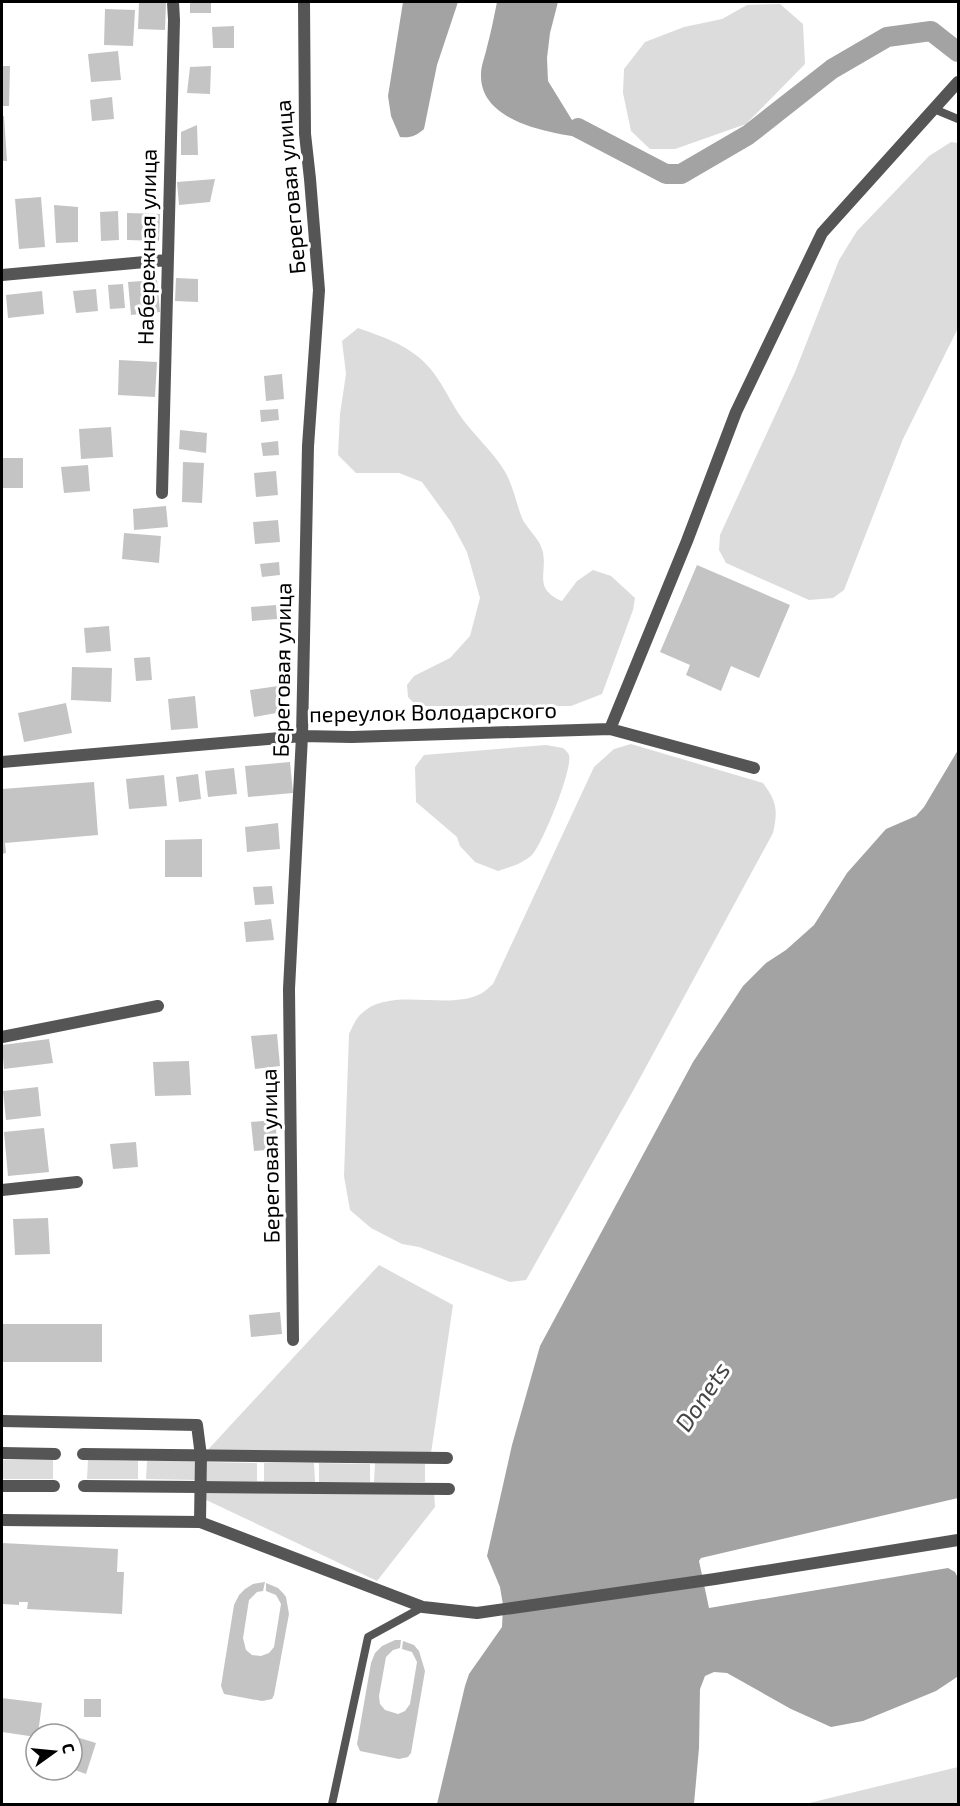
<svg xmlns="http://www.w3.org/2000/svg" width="960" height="1806" font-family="'Exo 2',sans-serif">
<rect width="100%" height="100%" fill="#fff"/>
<path fill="#dcdcdc" d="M 780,4 L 803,24 L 805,64 L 746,124 L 675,149 L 650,149 L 631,131 L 623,93 L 624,69 L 645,42 L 684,27 L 722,19 L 747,5 Z
M 951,142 L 958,143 L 958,328 L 903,439 L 844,590 L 833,598 L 809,600 L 726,563 L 719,550 L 720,535 L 795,372 L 839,260 L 857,231 L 929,156 Z
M 358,328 C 383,337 408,345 426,364 C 442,380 450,403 464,421 C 476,437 491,450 502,467 C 513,483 515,500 522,518 C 524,524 535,535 540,544 C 552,569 529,587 562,601 L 577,581 L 593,570 L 611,576 L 635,598 L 633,610 L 602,694 L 571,706 L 417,706 L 408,697 L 407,685 L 414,676 L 450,658 L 470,636 L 480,598 L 467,552 L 451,522 L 422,482 L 399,473 L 356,473 L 338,455 L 340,414 L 346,374 L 342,341 Z
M 631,744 L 763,783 C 777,802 778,810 773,833 L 634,1089 L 526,1280 L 510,1282 L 419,1247 L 402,1244 L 371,1228 L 350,1210 L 344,1176 L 349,1034 C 352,1028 356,1018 361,1014 C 389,986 445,1010 478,995 C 484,993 488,988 493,984 L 594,767 L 614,749 Z
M 546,745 L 563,748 C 565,750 568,752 569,755 C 573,769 542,845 532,855 C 522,864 510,867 498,871 L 475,862 L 460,846 L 457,837 L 416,802 L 415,767 L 424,755 Z
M 379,1265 L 453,1305 L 431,1453 L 204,1454 Z
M 3,1460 L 53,1460 L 53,1479 L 2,1479 Z
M 88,1460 L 138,1461 L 138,1479 L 87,1479 Z
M 147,1461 L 197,1461 L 197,1480 L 146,1479 Z
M 207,1462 L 257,1463 L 257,1481 L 206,1481 Z
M 264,1463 L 314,1463 L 315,1482 L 264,1481 Z
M 319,1463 L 370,1464 L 370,1482 L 319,1482 Z
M 375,1463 L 425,1464 L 425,1482 L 374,1482 Z
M 203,1489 L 434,1491 L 435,1507 L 377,1581 L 202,1498 Z
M 958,1767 L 958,1804 L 805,1804 Z"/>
<path fill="#a3a3a3" d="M 403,2 L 458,2 L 437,65 L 424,129 C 416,136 411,138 400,137 L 391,116 L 388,96 Z
M 497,2 L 558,2 L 550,33 L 547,58 L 548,81 L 572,120 L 601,140 C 564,135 479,127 481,74 C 481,66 485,56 487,47 C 491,32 494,17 497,2 Z
M 958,750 L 958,1498 L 701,1558 L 699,1561 L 709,1608 L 948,1568 L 955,1572 L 958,1578 L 957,1677 L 936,1691 L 863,1721 L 831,1727 L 791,1709 L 727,1673 L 714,1672 L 705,1676 L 700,1689 L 699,1748 L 694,1804 L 437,1804 L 465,1686 L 469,1674 L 502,1627 L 503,1605 L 500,1587 L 487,1556 L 512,1445 L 540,1346 L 693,1062 L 743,986 L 766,963 L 786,950 L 814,925 L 847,873 L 886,829 L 916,816 L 924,807 Z"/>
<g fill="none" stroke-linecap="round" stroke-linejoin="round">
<path stroke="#a3a3a3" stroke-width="20" d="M 578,128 L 666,174 L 681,174 L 748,135 L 832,69 L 887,37 L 931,31 L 958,52"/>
</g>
<path fill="#c4c4c4" d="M 139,2 L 166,2 L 165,30 L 138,29 Z
M 190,2 L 211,2 L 211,13 L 190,13 Z
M 105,9 L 135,10 L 133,46 L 104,45 Z
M 234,26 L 234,48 L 213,48 L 212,27 Z
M 118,51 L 121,80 L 91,82 L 88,54 Z
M 2,66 L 10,66 L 9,106 L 2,106 Z
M 211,66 L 210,94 L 187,93 L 190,67 Z
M 112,97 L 114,119 L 92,121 L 90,100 Z
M 2,116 L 4,116 L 7,161 L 2,161 Z
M 197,125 L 198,155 L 181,155 L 181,132 Z
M 215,179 L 210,202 L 179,205 L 177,182 Z
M 41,197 L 45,247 L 19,249 L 15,199 Z
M 54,205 L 78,207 L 78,242 L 56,243 Z
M 118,211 L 119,240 L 101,241 L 100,212 Z
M 127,213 L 160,214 L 159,241 L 127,240 Z
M 176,278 L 198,279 L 198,302 L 175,301 Z
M 157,280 L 160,312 L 131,315 L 128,282 Z
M 123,284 L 125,308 L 110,309 L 108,285 Z
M 96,289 L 98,311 L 76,313 L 73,291 Z
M 42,291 L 44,314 L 8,318 L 6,295 Z
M 119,360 L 157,362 L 155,397 L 118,395 Z
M 282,374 L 284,399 L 266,401 L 264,376 Z
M 278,409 L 279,420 L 261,422 L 260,410 Z
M 111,427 L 113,457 L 81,459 L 79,429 Z
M 180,430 L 207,433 L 206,453 L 179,449 Z
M 278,441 L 279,455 L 263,456 L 261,443 Z
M 2,458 L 23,458 L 23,488 L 2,488 Z
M 183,462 L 204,463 L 202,503 L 182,502 Z
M 88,465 L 90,491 L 64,493 L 61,467 Z
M 276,471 L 278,495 L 256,497 L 254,473 Z
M 166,506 L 168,527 L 134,530 L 133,509 Z
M 278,520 L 280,542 L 255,544 L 253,522 Z
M 124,533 L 161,536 L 159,563 L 122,559 Z
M 279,562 L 280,575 L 262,577 L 260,564 Z
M 697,565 L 790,605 L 759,678 L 731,666 L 721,691 L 686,675 L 690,665 L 660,652 Z
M 276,605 L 277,619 L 252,621 L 251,607 Z
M 109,626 L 111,651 L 86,653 L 84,628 Z
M 150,657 L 152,680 L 136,681 L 134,658 Z
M 72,667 L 112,668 L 111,702 L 71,700 Z
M 278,686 L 282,712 L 254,717 L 250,690 Z
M 195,696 L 198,728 L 171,730 L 168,699 Z
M 66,703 L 72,733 L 24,742 L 18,713 Z
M 290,762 L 293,793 L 248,797 L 245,766 Z
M 234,768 L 237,794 L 208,797 L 205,771 Z
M 198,774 L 201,799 L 179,802 L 176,777 Z
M 164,775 L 167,806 L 129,809 L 126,779 Z
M 94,782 L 98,835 L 5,843 L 6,853 L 2,854 L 2,789 Z
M 278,823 L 280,849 L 247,852 L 245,827 Z
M 202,839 L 202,877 L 165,877 L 165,840 Z
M 272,886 L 274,904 L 255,905 L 253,887 Z
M 271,919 L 274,940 L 246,942 L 244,922 Z
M 277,1034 L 280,1066 L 255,1069 L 251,1036 Z
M 49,1039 L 53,1063 L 4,1069 L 2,1045 Z
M 189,1061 L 191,1095 L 155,1096 L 153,1062 Z
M 38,1087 L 41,1116 L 6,1120 L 3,1091 Z
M 275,1120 L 278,1149 L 254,1151 L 251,1122 Z
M 44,1128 L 49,1172 L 8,1176 L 4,1132 Z
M 136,1142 L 138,1167 L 113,1169 L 110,1144 Z
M 48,1218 L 50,1254 L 15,1255 L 13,1219 Z
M 280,1312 L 282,1334 L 251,1337 L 249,1315 Z
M 2,1324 L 102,1324 L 102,1362 L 2,1362 Z
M 2,1543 L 118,1549 L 117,1572 L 124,1572 L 122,1614 L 27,1609 L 28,1602 L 19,1602 L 19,1605 L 2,1604 Z
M 265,1582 L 263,1591 L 257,1592 L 249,1600 L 243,1638 L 246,1650 L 252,1655 L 261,1656 L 269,1653 L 274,1647 L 281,1604 L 276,1595 L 266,1591 L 266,1583 L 278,1588 L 283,1593 L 286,1597 L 289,1614 L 274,1695 L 272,1699 L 262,1701 L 224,1694 L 221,1686 L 234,1605 L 239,1595 L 245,1589 L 253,1584 Z
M 395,1640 L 401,1640 L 400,1648 L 393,1650 L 386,1657 L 379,1696 L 380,1704 L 385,1710 L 398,1714 L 405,1711 L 410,1704 L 417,1662 L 412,1652 L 402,1649 L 403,1641 L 414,1645 L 419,1651 L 425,1671 L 411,1753 L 408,1757 L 399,1759 L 360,1751 L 357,1744 L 371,1663 L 375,1653 L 382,1646 Z
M 2,1698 L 42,1703 L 38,1734 L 36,1734 L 36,1737 L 2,1732 Z
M 84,1699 L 101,1699 L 101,1717 L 84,1717 Z
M 73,1736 L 96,1743 L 86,1774 L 72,1769 Z"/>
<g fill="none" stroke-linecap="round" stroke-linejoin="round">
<path stroke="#555" stroke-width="8" d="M 934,109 L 958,119
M 332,1804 L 368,1637 L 423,1607"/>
<path stroke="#555" stroke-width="12" d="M 2,1453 L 55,1454
M 83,1454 L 447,1458
M 2,1486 L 54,1486
M 84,1486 L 449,1489"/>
<path stroke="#555" stroke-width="12" d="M 2,275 L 167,260
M 162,493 L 174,20 L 173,2
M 610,729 L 687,541 L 736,412 L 822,233 L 958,82
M 2,762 L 302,736 L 352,737 L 610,729 L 754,768
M 2,1037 L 158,1006
M 2,1190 L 77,1182
M 293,1340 L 289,989 L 302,736 L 308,446 L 319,290 L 310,179 L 305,134 L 304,2"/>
<path stroke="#555" stroke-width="12" d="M 2,1421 L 197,1425 L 201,1456 L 200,1522
M 2,1520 L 200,1522 L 423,1607 L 477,1613 L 715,1579 L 958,1540"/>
</g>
<g text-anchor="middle" stroke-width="6" stroke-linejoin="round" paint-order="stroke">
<g font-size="22" fill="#000" stroke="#fff">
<text transform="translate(290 187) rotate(-95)" y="8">Береговая улица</text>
<text transform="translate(147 247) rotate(-89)" y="8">Набережная улица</text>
<text transform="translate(282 670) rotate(-89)" y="8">Береговая улица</text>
<text transform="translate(433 712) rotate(-1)" y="8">переулок Володарского</text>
<text transform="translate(270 1156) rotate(-91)" y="8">Береговая улица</text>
</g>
<g font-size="24" font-style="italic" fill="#444" stroke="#fff">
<text transform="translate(703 1397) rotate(-56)" y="8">Donets</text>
</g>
</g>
<rect width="960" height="1806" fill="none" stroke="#000000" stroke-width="6"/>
<g transform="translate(54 1752) rotate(75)"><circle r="28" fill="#ffffff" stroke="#999999" stroke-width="1.5"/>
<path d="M0-4.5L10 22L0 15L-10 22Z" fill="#000000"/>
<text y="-9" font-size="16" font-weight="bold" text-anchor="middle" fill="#000000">С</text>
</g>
</svg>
